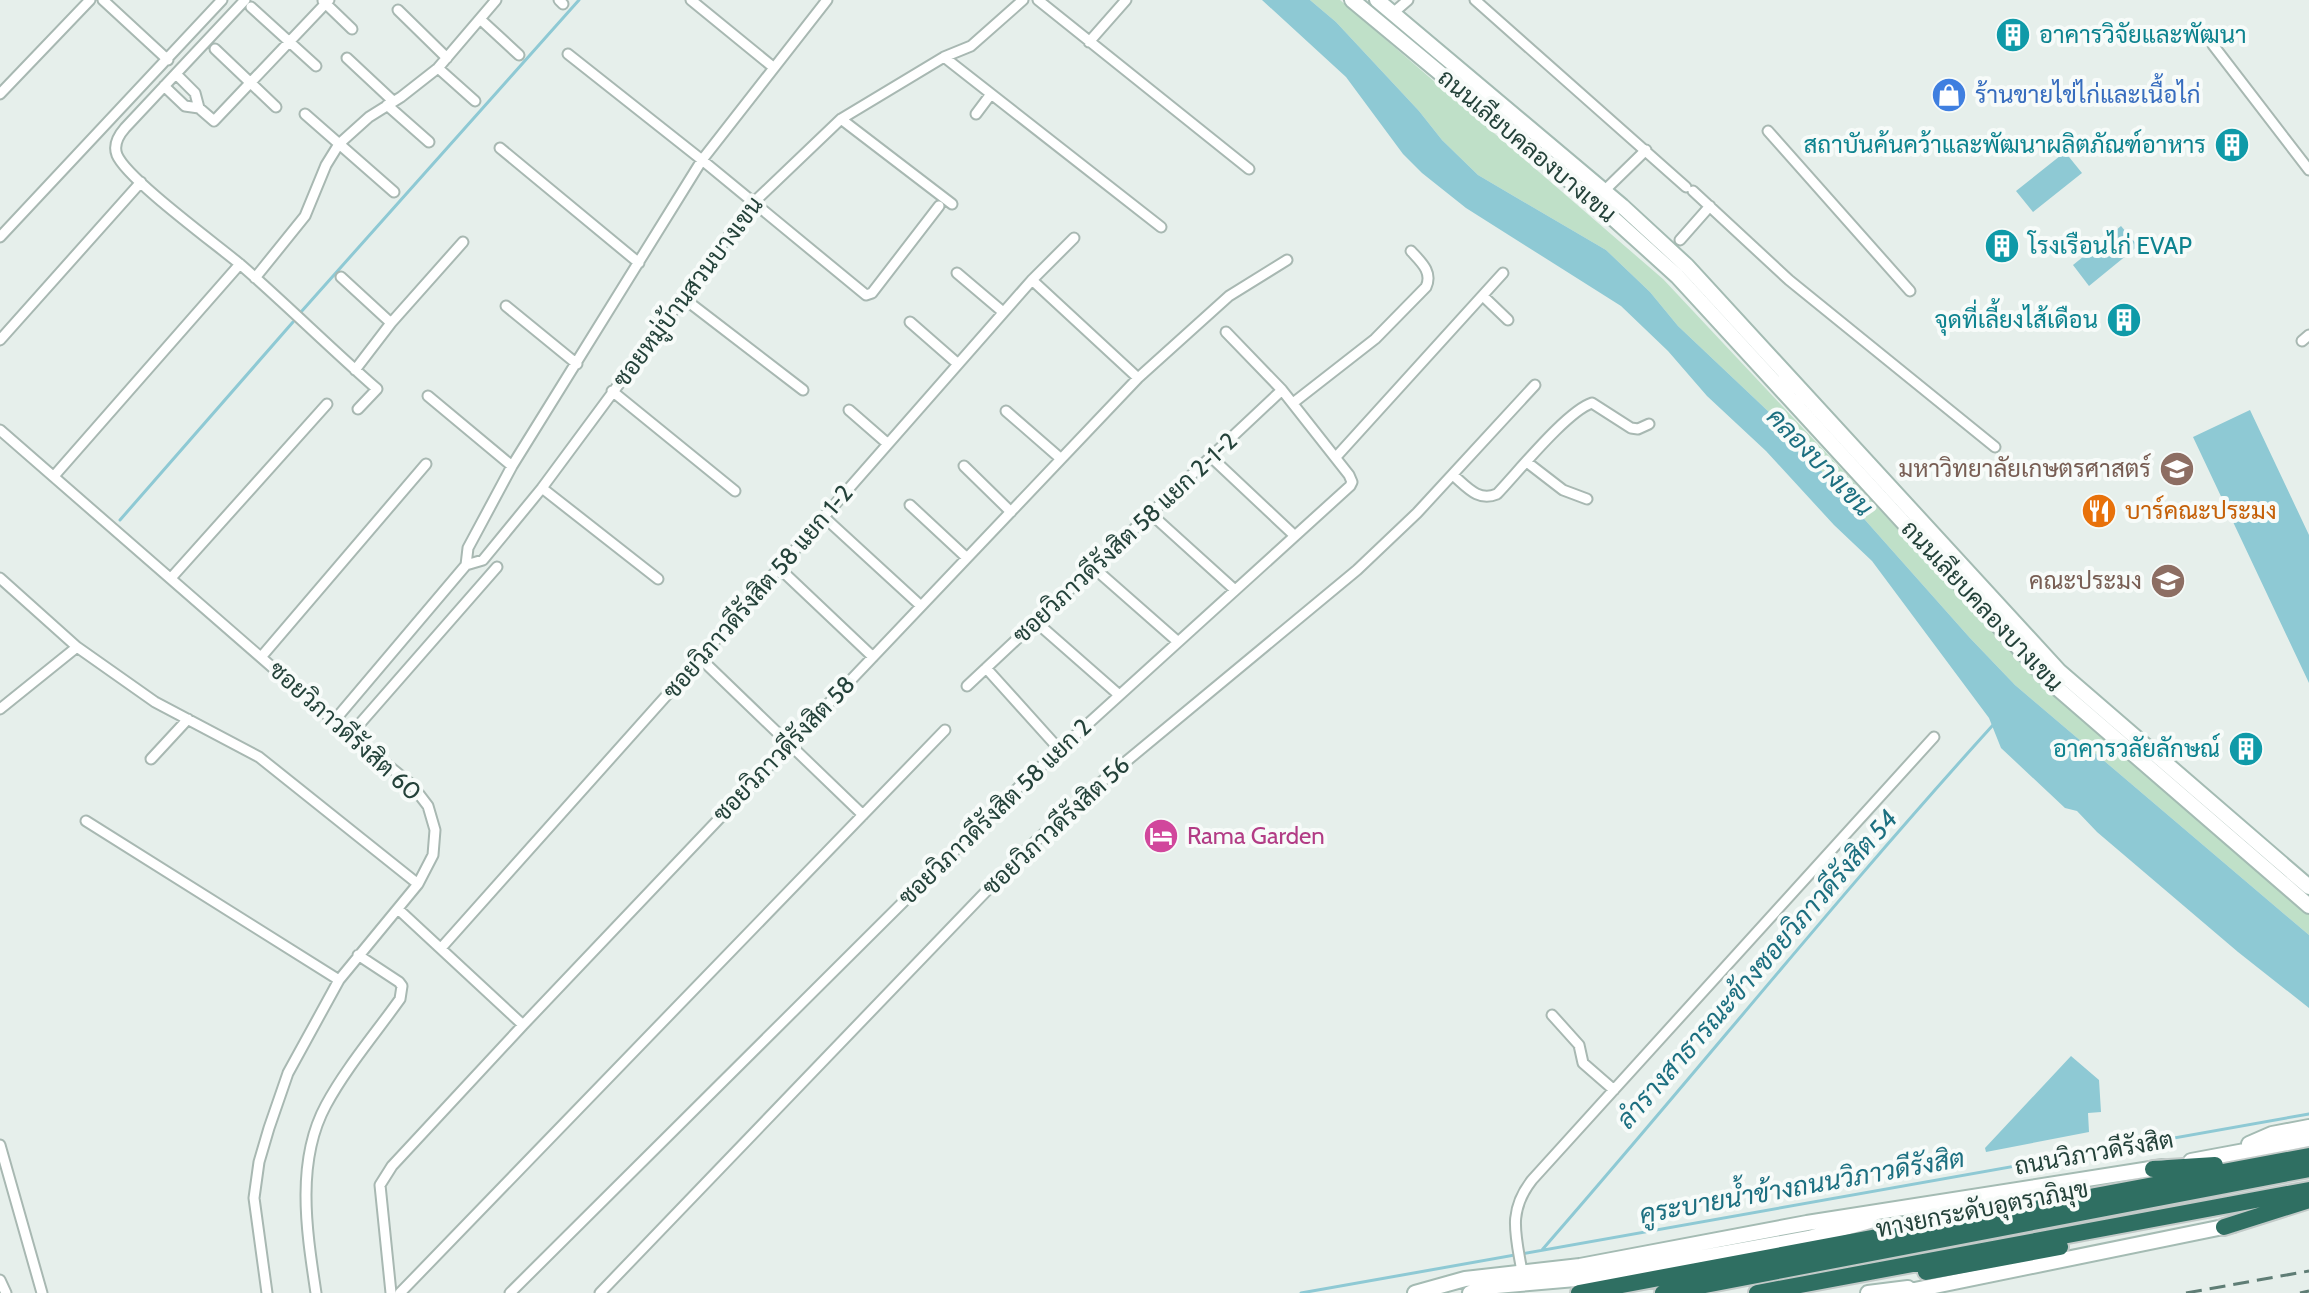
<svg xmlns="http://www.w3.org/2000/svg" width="2309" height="1293" font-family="Cabin,Sarabun,sans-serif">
<rect width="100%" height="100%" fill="#e6efeb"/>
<path fill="#bfe0c8" d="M 1310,0 L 1340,0 L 1663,279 L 1985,622 L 2066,703 L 2309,912 L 2309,935 L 2015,685 L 1970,638 L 1770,413 L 1678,326 L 1650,292 L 1606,250 L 1478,175 L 1442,140 L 1419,111 L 1336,22 Z"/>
<path fill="#8ec9d4" d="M 1262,0 L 1310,0 L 1336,22 L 1419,111 L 1442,140 L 1478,175 L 1606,250 L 1650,292 L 1678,326 L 1770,413 L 1970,638 L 2015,685 L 2309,935 L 2309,1008 L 2238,952 L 2097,832 L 2077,811 L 2065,808 L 2001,748 L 1989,718 L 1872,561 L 1834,525 L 1766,451 L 1707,396 L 1668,351 L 1621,306 L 1466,208 L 1422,173 L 1403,154 L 1346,77 Z
M 2065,152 L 2082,173 L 2033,212 L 2016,191 Z
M 2121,226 L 2138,246 L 2089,286 L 2073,265 Z
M 2250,410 L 2309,535 L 2309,683 L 2193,437 Z
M 2071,1056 L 2099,1080 L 2101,1112 L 2088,1113 L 2089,1132 L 1986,1152 L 1985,1148 Z"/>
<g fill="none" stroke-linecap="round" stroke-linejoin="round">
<path stroke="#8ec9d4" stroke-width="3" d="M 301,312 L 579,0
M 120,520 L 293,322
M 1542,1250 C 1694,1076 1838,896 1993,725
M 1301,1293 L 2309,1114"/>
<g stroke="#a8b8b2" stroke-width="13">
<path id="street" d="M 103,0 L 168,60
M 245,0 L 125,128 C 118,136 113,145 117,155 C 127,179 216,244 241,265 C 287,305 330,348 377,389 L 358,409
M 559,0 L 563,4
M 691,0 L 773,67
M 1038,0 L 1249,169
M 1475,0 L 1686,187
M 323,1 L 352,29
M 251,7 L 316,66
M 398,10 L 447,58
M 1393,13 L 1408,0
M 480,19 L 519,55
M 1089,42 L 1126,0
M 2213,45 L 2309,170
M 215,49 L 276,107
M 568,54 L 702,160 L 866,295 L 872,293 L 939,206
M 944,57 L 1161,227
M 347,58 L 393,101
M 438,68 L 475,101
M 164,86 L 185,106 L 199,108 L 195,93 L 176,74
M 0,94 L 90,0
M 387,105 L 429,142
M 199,108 L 214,121 L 329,0
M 305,114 L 394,192
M 976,114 L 991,94
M 841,119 L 952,204
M 1768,131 L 1910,291
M 500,148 L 639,263
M 1604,191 L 1646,150
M 1693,191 L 1789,280 L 1995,447
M 0,237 L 222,0
M 1680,240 L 1710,206
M 957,273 L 1003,312
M 341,277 L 391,323
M 255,278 L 305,216 L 326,165 L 339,144 L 369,117 L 401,97 L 438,68 L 496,0
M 1032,280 L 1138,378
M 1483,296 L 1508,320
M 682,297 L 803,390
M 506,306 L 577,364
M 910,322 L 958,364
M 0,340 L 141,182
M 2302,341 L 2309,335
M 355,370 L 391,323 L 463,242
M 612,391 L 735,491
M 428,396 L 512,466
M 1293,403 L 1375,339 L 1426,287 C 1433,272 1421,262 1411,251
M 849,410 L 888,444
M 1006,411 L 1060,458
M 0,430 L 334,721 L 412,785 L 428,806 L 435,830 L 433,855 L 418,884 L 339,980 L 288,1073 L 269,1128 L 259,1162 L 254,1198 L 267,1293
M 1211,457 L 1295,536
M 1336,457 L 1503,273
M 1528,463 L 1563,490 L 1587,499
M 964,466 L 1011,512
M 1453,475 C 1467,487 1478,502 1497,494 C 1518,472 1567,411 1592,403 L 1631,428 L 1638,429 L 1649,424
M 54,476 L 240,264
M 542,488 L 658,579
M 910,505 L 967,558
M 1151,514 L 1235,590
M 824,517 L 921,606
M 466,565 L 468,548 L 512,466 L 702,160 L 827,0
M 778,567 L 873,657
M 1094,568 L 1177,641
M 0,578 L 77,647 L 155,702 L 259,757 L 418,884
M 171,578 L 327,404
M 1036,622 L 1118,694
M 262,656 L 426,464
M 700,658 L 863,815
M 986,668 L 1059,749
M 967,686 L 1282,390
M 0,709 L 77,647
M 334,721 L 466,565 L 483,560 L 542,488 L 753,203 L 841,119 L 944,57 L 971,46 L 1023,0
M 350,735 L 497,567
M 151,759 L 188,719
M 86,821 L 339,980
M 398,909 L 523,1025
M 442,947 L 700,658 L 1032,280 L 1074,238
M 1552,1015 L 1579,1045 L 1583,1063 L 1614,1090
M 0,1145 L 42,1293
M 1522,1272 C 1516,1235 1507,1212 1532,1180 L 1934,737
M 0,1280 L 6,1293
M 316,1293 C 307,1233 295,1162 326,1105 C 346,1068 375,1034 400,999 L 402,986 L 399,982 L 358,955
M 391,1293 L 380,1185 L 392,1166 L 523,1025 L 1138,378 L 1229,296 L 1287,260
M 400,1293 L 945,730
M 510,1293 L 1025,781 L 1350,486 L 1352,482 L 1349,475 L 1282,390 L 1226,332
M 600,1293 L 1022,854 L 1082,798 L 1357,570 L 1417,513 L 1535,385"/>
</g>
<g stroke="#a4bbb3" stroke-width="18">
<path id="secondary" d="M 1352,0 L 1594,201 L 1677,276 L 2049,681 L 2309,906
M 1377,0 L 1622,206 L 1687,266 L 2059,671 L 2309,887
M 2249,1144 L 2272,1134 L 2309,1127
M 2191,1161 L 2309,1139
M 1415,1293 L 1465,1279 L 1580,1266 L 1807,1223 L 2163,1167
M 1470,1293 L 1496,1286 L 1587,1278 L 1809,1238 L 1870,1221
M 1868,1293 L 1908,1288
M 1900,1293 L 2233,1225"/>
</g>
<g stroke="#c2cac8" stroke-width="20">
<path id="highway" d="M 2153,1169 L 2215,1165
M 2224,1227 L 2309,1200
M 1926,1272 L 2060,1247
M 1579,1293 L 2309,1156
M 1663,1293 L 2309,1169
M 1757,1293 L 2309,1190"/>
</g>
<use href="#street" stroke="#fff" stroke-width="9"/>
<use href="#secondary" stroke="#fff" stroke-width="14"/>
<use href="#highway" stroke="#2f6f62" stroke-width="16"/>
<path stroke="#5f7d75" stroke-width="3" stroke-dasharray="16 8" stroke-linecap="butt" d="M 2186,1293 L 2309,1271
M 2300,1293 L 2309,1291"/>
</g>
<defs>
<g id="building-disc" transform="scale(1.8)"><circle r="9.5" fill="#0f9aa8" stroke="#f7fbf9"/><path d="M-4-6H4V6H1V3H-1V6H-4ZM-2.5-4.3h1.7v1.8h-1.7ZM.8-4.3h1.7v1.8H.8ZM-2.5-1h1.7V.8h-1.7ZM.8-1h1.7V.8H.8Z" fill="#fff"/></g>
<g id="shop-disc" transform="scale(1.8)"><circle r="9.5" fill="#3f7fe0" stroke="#f7fbf9"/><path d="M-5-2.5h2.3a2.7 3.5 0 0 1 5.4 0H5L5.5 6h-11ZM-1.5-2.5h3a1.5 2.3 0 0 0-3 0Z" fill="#fff"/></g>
<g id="university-disc" transform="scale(1.8)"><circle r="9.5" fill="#8d6e63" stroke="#f7fbf9"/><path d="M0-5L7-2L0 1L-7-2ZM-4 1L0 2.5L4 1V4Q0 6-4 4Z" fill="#fff"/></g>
<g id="restaurant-disc" transform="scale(1.8)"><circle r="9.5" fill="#e8710a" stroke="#f7fbf9"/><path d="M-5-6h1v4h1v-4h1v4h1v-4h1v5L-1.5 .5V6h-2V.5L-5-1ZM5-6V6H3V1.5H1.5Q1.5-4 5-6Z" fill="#fff"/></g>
<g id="hotel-disc" transform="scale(1.8)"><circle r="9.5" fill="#d1479c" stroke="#f7fbf9"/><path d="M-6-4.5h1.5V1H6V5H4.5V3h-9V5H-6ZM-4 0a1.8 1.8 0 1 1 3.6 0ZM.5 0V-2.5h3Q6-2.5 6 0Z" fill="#fff"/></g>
</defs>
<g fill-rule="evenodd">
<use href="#building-disc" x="2013" y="35"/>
<use href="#shop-disc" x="1949" y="95"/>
<use href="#building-disc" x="2232" y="145"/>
<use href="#building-disc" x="2002" y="246"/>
<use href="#building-disc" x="2124" y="320"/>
<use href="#university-disc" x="2177" y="469"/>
<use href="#restaurant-disc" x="2099" y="511"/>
<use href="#university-disc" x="2168" y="581"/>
<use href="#building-disc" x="2246" y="749"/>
<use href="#hotel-disc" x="1161" y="836"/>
</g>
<g text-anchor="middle" stroke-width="8" stroke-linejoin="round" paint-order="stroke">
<g font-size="24" fill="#0d838f" stroke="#f7fbf9" text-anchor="end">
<text x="2039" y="43" text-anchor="start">อาคารวิจัยและพัฒนา</text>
<text x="2206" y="153">สถาบันค้นคว้าและพัฒนาผลิตภัณฑ์อาหาร</text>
<text x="2028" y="254" text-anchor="start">โรงเรือนไก่ EVAP</text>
<text x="2098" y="328">จุดที่เลี้ยงไส้เดือน</text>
<text x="2220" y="757">อาคารวลัยลักษณ์</text>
</g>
<g font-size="24" fill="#366cbe" stroke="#f7fbf9" text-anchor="start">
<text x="1975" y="103">ร้านขายไข่ไก่และเนื้อไก่</text>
</g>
<g font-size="24" fill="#24423a" stroke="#f7fbf9">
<text transform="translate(1527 146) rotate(40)" y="8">ถนนเลียบคลองบางเขน</text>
<text transform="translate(688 292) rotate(-53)" y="8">ซอยหมู่บ้านสวนบางเขน</text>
<text transform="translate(1125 538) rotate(-43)" y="8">ซอยวิภาวดีรังสิต 58 แยก 2-1-2</text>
<text transform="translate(758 592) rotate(-49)" y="8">ซอยวิภาวดีรังสิต 58 แยก 1-2</text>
<text transform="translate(1982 606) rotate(47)" y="8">ถนนเลียบคลองบางเขน</text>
<text transform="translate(345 731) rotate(42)" y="8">ซอยวิภาวดีรังสิต 60</text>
<text transform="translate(784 749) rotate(-46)" y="8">ซอยวิภาวดีรังสิต 58</text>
<text transform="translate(995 812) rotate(-44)" y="8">ซอยวิภาวดีรังสิต 58 แยก 2</text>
<text transform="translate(1056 826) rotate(-43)" y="8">ซอยวิภาวดีรังสิต 56</text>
<text transform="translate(2094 1153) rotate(-10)" y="8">ถนนวิภาวดีรังสิต</text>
<text transform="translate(1982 1209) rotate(-11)" y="8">ทางยกระดับอุตราภิมุข</text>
</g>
<g font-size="24" fill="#785e54" stroke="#f7fbf9" text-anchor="end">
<text x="2151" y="477">มหาวิทยาลัยเกษตรศาสตร์</text>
<text x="2142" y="589">คณะประมง</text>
</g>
<g font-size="24" fill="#c56008" stroke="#f7fbf9" text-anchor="start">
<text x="2125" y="519">บาร์คณะประมง</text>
</g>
<g font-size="24" fill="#b23c85" stroke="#f7fbf9" text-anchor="start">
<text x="1187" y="844">Rama Garden</text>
</g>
<g font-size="26" font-style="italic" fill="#1c6f80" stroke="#f7fbf9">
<text transform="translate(1820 462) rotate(46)" y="9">คลองบางเขน</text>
<text transform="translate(1757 969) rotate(-49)" y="9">ลำรางสาธารณะข้างซอยวิภาวดีรังสิต 54</text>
<text transform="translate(1802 1186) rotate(-10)" y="9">คูระบายน้ำข้างถนนวิภาวดีรังสิต</text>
</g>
</g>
</svg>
